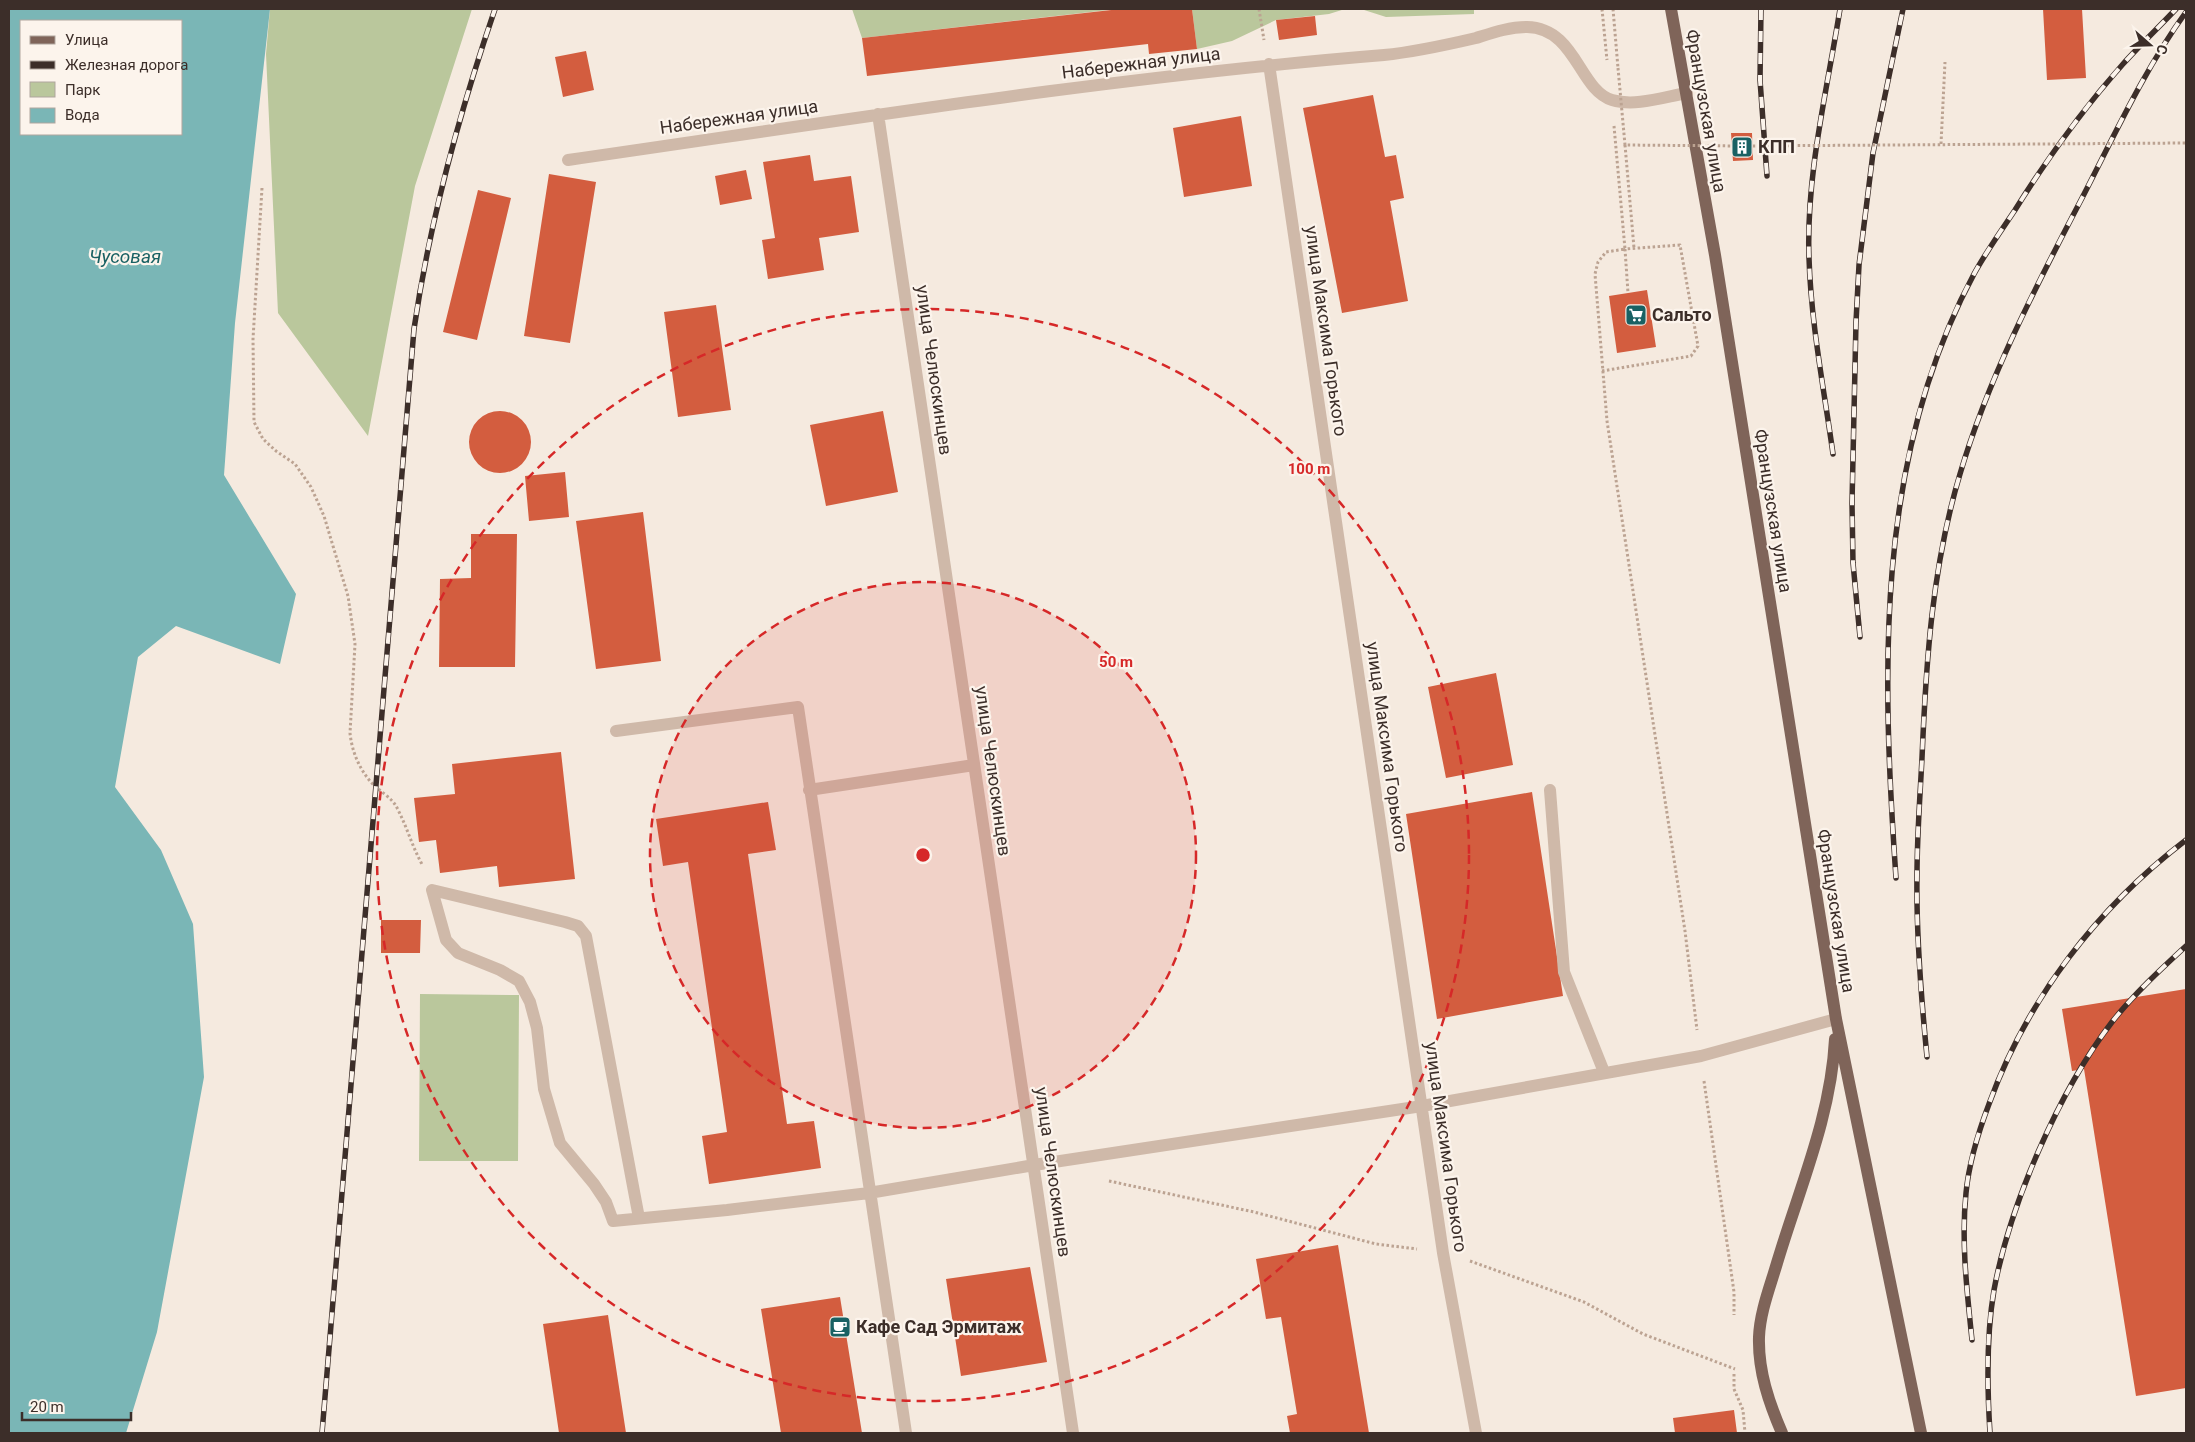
<svg xmlns="http://www.w3.org/2000/svg" width="2195" height="1442" font-family="Roboto,sans-serif">
<rect width="100%" height="100%" fill="#f5eadf"/>
<path fill="#bac79c" d="M 270,9 L 472,9 L 415,186 L 368,436 L 278,313 L 266,54 Z
M 852,9 L 1117,9 L 862,38 Z
M 1192,9 L 1345,9 L 1329,14 L 1276,20 L 1232,41 L 1197,49 Z
M 1361,9 L 1474,9 L 1474,14 L 1386,17 Z
M 420,994 L 519,995 L 518,1161 L 419,1161 Z"/>
<path fill="#7ab6b6" fill-rule="evenodd" d="M 9,9 L 270,9 L 235,323 L 224,475 L 296,594 L 280,664 L 176,626 L 138,657 L 115,787 L 161,850 L 193,924 L 204,1077 L 157,1332 L 126,1433 L 9,1433 ZM 21,21 L 181,21 L 181,134 L 21,134 Z"/>
<path fill="#d35d3f" d="M 1120,9 L 1192,9 L 1197,49 L 1149,54 L 1148,44 L 867,76 L 862,38 Z
M 2043,9 L 2082,9 L 2086,78 L 2047,80 Z
M 1315,16 L 1317,35 L 1279,40 L 1276,20 Z
M 586,51 L 594,90 L 563,97 L 555,57 Z
M 1373,95 L 1385,157 L 1396,155 L 1404,198 L 1390,201 L 1408,301 L 1342,313 L 1303,108 Z
M 1241,116 L 1252,186 L 1184,197 L 1173,128 Z
M 1731,133 L 1752,133 L 1753,160 L 1733,161 Z
M 810,155 L 814,181 L 851,176 L 859,232 L 819,238 L 824,270 L 768,279 L 762,240 L 775,238 L 763,162 Z
M 746,170 L 752,199 L 720,205 L 715,176 Z
M 549,174 L 596,182 L 570,343 L 524,336 Z
M 478,190 L 511,198 L 477,340 L 443,332 Z
M 1647,290 L 1656,347 L 1617,353 L 1609,296 Z
M 716,305 L 731,410 L 678,417 L 664,312 Z
M469 442a31 31 0 1 1 62 0a31 31 0 1 1-62 0Z
M 883,411 L 898,492 L 826,506 L 810,425 Z
M 565,472 L 569,517 L 529,521 L 525,476 Z
M 643,512 L 661,661 L 596,669 L 576,521 Z
M 471,534 L 517,534 L 515,667 L 439,667 L 440,579 L 471,578 Z
M 1496,673 L 1513,765 L 1446,778 L 1428,687 Z
M 561,752 L 575,879 L 499,887 L 497,866 L 440,873 L 436,840 L 419,842 L 414,798 L 455,794 L 452,764 Z
M 1532,792 L 1563,996 L 1437,1019 L 1406,814 Z
M 768,802 L 776,850 L 748,854 L 787,1124 L 814,1121 L 821,1168 L 709,1184 L 702,1136 L 727,1132 L 688,862 L 663,866 L 656,819 Z
M 381,920 L 421,920 L 420,953 L 381,953 Z
M 2186,989 L 2186,1388 L 2136,1396 L 2084,1069 L 2072,1071 L 2062,1009 Z
M 1338,1245 L 1369,1433 L 1290,1433 L 1287,1416 L 1297,1414 L 1281,1317 L 1266,1319 L 1256,1259 Z
M 1030,1267 L 1047,1362 L 961,1376 L 946,1279 Z
M 840,1297 L 862,1433 L 781,1433 L 761,1309 Z
M 608,1315 L 626,1433 L 559,1433 L 543,1324 Z
M 1734,1410 L 1737,1433 L 1675,1433 L 1673,1418 Z"/>
<g fill="none" stroke-linecap="round" stroke-linejoin="round">
<path stroke="#bca392" stroke-width="3" stroke-dasharray="2.5 2.5" stroke-linecap="butt" d="M 1259,9 L 1264,40
M 1602,9 L 1607,60
M 1613,9 L 1618,68
M 1614,126 L 1625,249 L 1606,252 L 1598,262 L 1595,274 L 1607,421 L 1685,931 L 1697,1030
M 1941,144 L 1945,62
M 1625,145 L 1634,248
M 262,188 L 253,339 L 254,422 L 263,439 L 276,451 L 295,464 L 311,487 L 324,516 L 348,596 L 355,644 L 350,733 C 352,753 361,774 377,788 C 383,793 392,799 396,806 C 407,826 412,847 423,866
M 1602,371 L 1691,356 L 1698,346 L 1680,245 L 1625,249 L 1628,293
M 1704,1081 L 1734,1292 L 1734,1315
M 1109,1181 L 1254,1212 L 1376,1244 L 1417,1249
M 1470,1261 L 1584,1302 L 1643,1334 L 1735,1369
M 1734,1374 L 1734,1389 L 1743,1410 L 1745,1433"/>
<path stroke="#cfb9a9" stroke-width="12" d="M 1269,64 L 1443,1253 L 1476,1433
M 878,114 L 1073,1433
M 568,160 C 839,121 1111,77 1384,55 C 1415,52 1446,45 1476,38 C 1492,33 1509,27 1527,27 C 1576,28 1579,90 1612,100 C 1635,107 1664,97 1687,93
M 616,731 L 798,707 L 906,1433
M 809,790 L 974,765
M 1550,790 L 1564,972 L 1604,1072
M 639,1218 L 586,936 L 578,926 L 565,922 L 432,890 L 446,940 L 458,953 L 500,970 L 519,981 L 530,1002 L 537,1028 L 544,1089 L 560,1143 L 594,1184 L 606,1202 L 613,1221 L 727,1210 L 869,1193 L 1034,1165 L 1422,1106 L 1701,1056 L 1836,1019"/>
<path stroke="#7f6459" stroke-width="12" d="M 1671,9 L 1715,255 L 1836,1019 L 1921,1433
M 1782,1433 C 1769,1403 1758,1371 1759,1337 C 1760,1312 1770,1287 1777,1263 C 1799,1189 1831,1117 1835,1039"/>
<g stroke="#3c2e29" stroke-width="5.5">
<path id="rail" d="M 1761,9 L 1760,80 L 1767,176
M 1833,454 C 1824,389 1811,324 1809,258 C 1806,174 1827,91 1840,9
M 1860,637 L 1853,563 L 1852,503 L 1856,322 L 1859,265 L 1873,153 L 1903,9
M 1896,878 C 1882,675 1874,460 1974,274 C 1986,252 2001,231 2015,210 C 2047,159 2083,109 2123,64 C 2140,45 2159,27 2176,9
M 1927,1057 C 1921,996 1916,936 1917,875 C 1917,836 1920,797 1922,758 C 1926,662 1932,567 1960,474 C 1988,379 2035,288 2081,200 C 2114,136 2144,70 2186,12
M 1972,1340 C 1967,1291 1961,1242 1966,1193 C 1969,1162 1978,1133 1989,1104 C 2027,999 2097,908 2186,840
M 322,1433 L 414,329 C 430,219 459,114 495,9
M 1990,1433 C 1987,1386 1986,1337 1994,1290 C 2010,1204 2059,1091 2112,1022 C 2134,994 2160,970 2186,946"/>
</g>
<use href="#rail" stroke="#fcf4ec" stroke-width="4" stroke-dasharray="11" stroke-linecap="butt"/>
<path stroke="#bca392" stroke-width="3" stroke-dasharray="2.5 2.5" stroke-linecap="butt" d="M 1618,68 L 1625,145 L 1742,146 L 2186,143"/>
</g>
<circle cx="923" cy="855" r="273" fill="#d62828" fill-opacity=".12"/>
<g fill="none" stroke="#d62828" stroke-width="2.5" stroke-dasharray="9 6">
<circle cx="923" cy="855" r="273"/>
<circle cx="923" cy="855" r="546"/>
</g>
<defs>
<g id="building-square" transform="scale(1.125)"><rect x="-9" y="-9" width="18" height="18" rx="4" fill="#196163" stroke="#fcf4ec"/><path d="M-4-6H4V6H1V3H-1V6H-4ZM-2.5-4.3h1.7v1.8h-1.7ZM.8-4.3h1.7v1.8H.8ZM-2.5-1h1.7V.8h-1.7ZM.8-1h1.7V.8H.8Z" fill="#fff"/></g>
<g id="supermarket-square" transform="scale(1.125)"><rect x="-9" y="-9" width="18" height="18" rx="4" fill="#196163" stroke="#fcf4ec"/><path d="M-6-5.5h2.5l.6 2H6L4.5 2H-2.5L-4.4-4H-6ZM-1.5 3.2a1.3 1.3 0 1 0 .1 0ZM3 3.2a1.3 1.3 0 1 0 .1 0Z" fill="#fff"/></g>
<g id="cafe-square" transform="scale(1.125)"><rect x="-9" y="-9" width="18" height="18" rx="4" fill="#196163" stroke="#fcf4ec"/><path d="M-5.5-4.5H6V0H3Q3 3.5 0 3.5H-2.5Q-5.5 3.5-5.5 0ZM3-3.2v2h1.7v-2ZM-6 4.5H4V6H-6Z" fill="#fff"/></g>
</defs>
<g fill-rule="evenodd">
<use href="#building-square" x="1742" y="147"/>
<use href="#supermarket-square" x="1636" y="315"/>
<use href="#cafe-square" x="840" y="1327"/>
</g>
<g text-anchor="middle" stroke-width="4.5" stroke-linejoin="round" paint-order="stroke">
<g font-size="18" fill="#3c2e29" stroke="#fcf4ec">
<text transform="translate(1141 63) rotate(-7)" y="6">Набережная улица</text>
<text transform="translate(1706 111) rotate(80)" y="6">Французская улица</text>
<text transform="translate(739 117) rotate(-8)" y="6">Набережная улица</text>
<text transform="translate(1326 331) rotate(82)" y="6">улица Максима Горького</text>
<text transform="translate(934 370) rotate(82)" y="6">улица Челюскинцев</text>
<text transform="translate(1773 511) rotate(81)" y="6">Французская улица</text>
<text transform="translate(1387 747) rotate(82)" y="6">улица Максима Горького</text>
<text transform="translate(993 771) rotate(82)" y="6">улица Челюскинцев</text>
<text transform="translate(1836 911) rotate(81)" y="6">Французская улица</text>
<text transform="translate(1446 1147) rotate(82)" y="6">улица Максима Горького</text>
<text transform="translate(1053 1172) rotate(82)" y="6">улица Челюскинцев</text>
</g>
<g font-size="18" font-weight="bold" fill="#3c2e29" stroke="#fcf4ec" text-anchor="start">
<text x="1758" y="153">КПП</text>
<text x="1652" y="321">Сальто</text>
<text x="856" y="1333">Кафе Сад Эрмитаж</text>
</g>
<g font-size="19" font-style="italic" fill="#196163" stroke="#fcf4ec">
<text x="125" y="263">Чусовая</text>
</g>
</g>
<circle cx="923" cy="855" r="8" fill="#d62828" stroke="#fcf4ec" stroke-width="2.5"/>
<g font-size="15" text-anchor="middle" font-weight="bold" fill="#d62828" stroke="#fcf4ec" stroke-width="4.5" stroke-linejoin="round" paint-order="stroke">
<text x="1309" y="474">100 m</text>
<text x="1116" y="667">50 m</text>
</g>
<rect width="2195" height="1442" fill="none" stroke="#3c2e29" stroke-width="20"/>
<rect x="20" y="20" width="162" height="115" fill="#fcf4ec" stroke="#afa59e"/>
<rect x="30" y="36" width="25" height="8" fill="#7f6459" stroke="#afa59e"/>
<text x="65" y="45" font-size="15" fill="#3c2e29">Улица</text>
<rect x="30" y="61" width="25" height="8" fill="#3c2e29" stroke="#afa59e"/>
<text x="65" y="70" font-size="15" fill="#3c2e29">Железная дорога</text>
<rect x="30" y="82" width="25" height="15" fill="#bac79c" stroke="#afa59e"/>
<text x="65" y="95" font-size="15" fill="#3c2e29">Парк</text>
<rect x="30" y="108" width="25" height="15" fill="#7ab6b6" stroke="#afa59e"/>
<text x="65" y="120" font-size="15" fill="#3c2e29">Вода</text>
<g transform="translate(2150 45) rotate(110)" stroke="#fcf4ec" stroke-width="4" paint-order="stroke">
<path d="M0-4L9 19L0 12L-9 19Z" fill="#3c2e29"/>
<text y="-8" font-size="14" font-weight="bold" text-anchor="middle" fill="#3c2e29">С</text>
</g>
<path d="M22 1412v8h109v-8" fill="none" stroke="#3c2e29" stroke-width="2.5"/>
<text x="30" y="1412" font-size="15" fill="#3c2e29" stroke="#fcf4ec" stroke-width="4" paint-order="stroke">20 m</text>
</svg>
